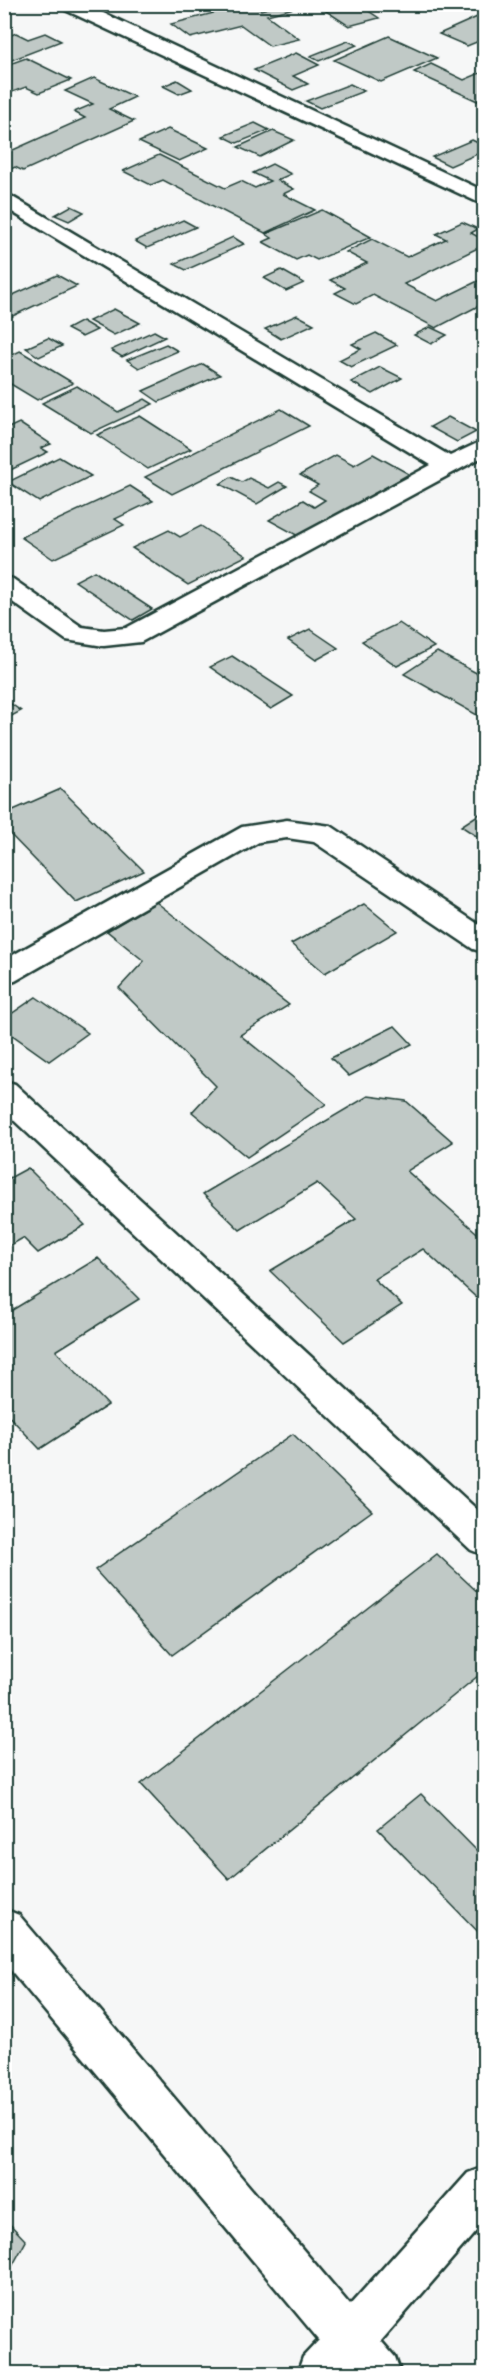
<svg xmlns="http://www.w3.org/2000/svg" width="489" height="2378" font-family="Delius,sans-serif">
<rect width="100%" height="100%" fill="#f6f7f7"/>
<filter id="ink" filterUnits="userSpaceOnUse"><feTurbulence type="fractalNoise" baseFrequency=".0167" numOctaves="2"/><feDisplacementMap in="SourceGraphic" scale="12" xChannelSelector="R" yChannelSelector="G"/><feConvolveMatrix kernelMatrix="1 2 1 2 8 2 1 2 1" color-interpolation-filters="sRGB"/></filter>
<g filter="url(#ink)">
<path fill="#c0c9c6" stroke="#1f3d34" stroke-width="1.5" d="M 248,4 L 261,10 L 282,4 L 309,4 L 267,15 L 299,39 L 270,46 L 241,25 L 190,38 L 171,24 Z
M 340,4 L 358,4 L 379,18 L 349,26 L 323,9 Z
M 484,14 L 484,39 L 467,46 L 439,34 Z
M 16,33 L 28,39 L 45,33 L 61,41 L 4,63 L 4,38 Z
M 389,36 L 437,58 L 381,82 L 334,60 Z
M 348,41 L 357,45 L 319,61 L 310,56 Z
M 296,53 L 319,65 L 293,76 L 308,84 L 293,90 L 254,70 Z
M 26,58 L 71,80 L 39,93 L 26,87 L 4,95 L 4,66 Z
M 431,64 L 464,80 L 480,73 L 484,75 L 484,104 L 414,72 Z
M 94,78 L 135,97 L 109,109 L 134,121 L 23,171 L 15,167 L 4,172 L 4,154 L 85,118 L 74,112 L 93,104 L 65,91 Z
M 177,80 L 192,89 L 179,94 L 163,86 Z
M 350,84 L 364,91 L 320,108 L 306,101 Z
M 255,123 L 269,130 L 237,143 L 223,136 Z
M 168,129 L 208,148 L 179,161 L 139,142 Z
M 273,131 L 294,140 L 260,157 L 238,147 Z
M 472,140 L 484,146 L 484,151 L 450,166 L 432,157 Z
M 159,155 L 225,188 L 241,181 L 255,188 L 270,181 L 253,173 L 272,164 L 291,174 L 277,180 L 294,189 L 283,194 L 315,210 L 265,233 L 163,180 L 151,185 L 123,171 Z
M 71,206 L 84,212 L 69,221 L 55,215 Z
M 322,210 L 371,237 L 317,260 L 307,255 L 296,260 L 263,242 L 272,238 L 266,234 Z
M 183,220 L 196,227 L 147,248 L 135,241 Z
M 462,222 L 478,229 L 471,233 L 484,240 L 484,245 L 404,284 L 437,301 L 484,278 L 484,303 L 436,328 L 373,295 L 356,304 L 335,293 L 345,288 L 330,280 L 367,263 L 346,252 L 372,239 L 407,257 L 446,239 L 436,234 Z
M 233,237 L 244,244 L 186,270 L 174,264 Z
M 281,270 L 304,283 L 286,291 L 264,278 Z
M 57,275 L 77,286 L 4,320 L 4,299 Z
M 114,309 L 140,323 L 114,335 L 89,321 Z
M 297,315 L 314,324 L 281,339 L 265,329 Z
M 82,321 L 97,330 L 82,337 L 67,329 Z
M 430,327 L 447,335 L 431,344 L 414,335 Z
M 154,331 L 165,337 L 122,357 L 111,350 Z
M 376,333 L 397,345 L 351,367 L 339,360 L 361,349 L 352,344 Z
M 48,338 L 62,346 L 39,357 L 26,348 Z
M 166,344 L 178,351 L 139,368 L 127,360 Z
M 20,351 L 73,383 L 37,400 L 4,380 L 4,359 Z
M 203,364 L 220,375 L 159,402 L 143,391 Z
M 380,367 L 402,378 L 373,394 L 351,382 Z
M 77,386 L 118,412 L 145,399 L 153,404 L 91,433 L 42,403 Z
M 281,409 L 309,426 L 172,494 L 145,477 Z
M 140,416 L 191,449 L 148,469 L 97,435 Z
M 448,417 L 476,432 L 457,442 L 430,427 Z
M 19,423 L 51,444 L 41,448 L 48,452 L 4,473 L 4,430 Z
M 373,454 L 409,474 L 300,537 L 269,520 L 303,500 L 314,507 L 325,500 L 309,491 L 318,485 L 300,475 L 336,455 L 354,465 Z
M 59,457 L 91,476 L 39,502 L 8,482 Z
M 231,477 L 242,482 L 249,478 L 269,488 L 279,482 L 287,486 L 257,504 L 220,484 Z
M 130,486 L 153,501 L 115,519 L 124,525 L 53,559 L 21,537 Z
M 201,526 L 246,556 L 188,585 L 132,548 L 169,530 L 180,537 Z
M 94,571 L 152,609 L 133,620 L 75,581 Z
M 399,623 L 434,647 L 397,666 L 362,641 Z
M 310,629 L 338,648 L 316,660 L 288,640 Z
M 437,652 L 484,677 L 484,719 L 404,674 Z
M 232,656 L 293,696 L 271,709 L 210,667 Z
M 4,699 L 21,711 L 4,720 Z
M 61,789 L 144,871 L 76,902 L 4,828 L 4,814 Z
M 484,811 L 484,841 L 461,826 Z
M 156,902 L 289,1005 L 240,1035 L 326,1104 L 247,1157 L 192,1112 L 216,1086 L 119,988 L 144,961 L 107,931 Z
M 364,904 L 397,931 L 325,973 L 291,944 Z
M 36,997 L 88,1033 L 49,1061 L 4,1029 L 4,1019 Z
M 395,1026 L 412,1044 L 349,1076 L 331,1058 Z
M 368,1096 L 406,1101 L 453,1142 L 407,1171 L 484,1239 L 484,1296 L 479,1300 L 423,1249 L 374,1279 L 402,1305 L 344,1342 L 270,1271 L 356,1219 L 317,1183 L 240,1230 L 203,1194 Z
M 28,1168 L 85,1225 L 38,1253 L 23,1238 L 4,1249 L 4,1181 Z
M 98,1258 L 139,1299 L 56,1351 L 108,1405 L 40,1449 L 4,1411 L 4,1315 Z
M 293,1434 L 372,1511 L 172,1655 L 95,1570 Z
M 437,1554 L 484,1598 L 484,1671 L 229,1879 L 141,1784 Z
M 421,1794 L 484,1858 L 484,1938 L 378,1829 Z
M 4,2218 L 26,2241 L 4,2281 Z"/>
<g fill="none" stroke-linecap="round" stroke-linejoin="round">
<g stroke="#1f3d34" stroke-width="5">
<path id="minor" d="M 59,4 L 84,4 L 484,191 L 484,205 L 61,8 Z
M 4,192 L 450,456 L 484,440 L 484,456 L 141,642 L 104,646 L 66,640 L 4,596 L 4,576 L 13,579 L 82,627 L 104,630 L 126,628 L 431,465 L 4,207 Z
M 287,820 L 331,826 L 484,928 L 484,952 L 473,949 L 314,842 L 287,838 L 259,842 L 15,981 L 4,984 L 4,960 L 242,827 Z
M 4,1081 L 15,1084 L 484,1516 L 484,1555 L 471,1550 L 4,1111 Z
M 4,1909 L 19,1915 L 350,2305 L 468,2173 L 484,2167 L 484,2222 L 381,2341 L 395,2357 L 401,2374 L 297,2374 L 303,2357 L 319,2340 L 4,1962 Z"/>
</g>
<use href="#minor" fill="#fff" fill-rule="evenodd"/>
</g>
</g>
<rect width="489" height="2378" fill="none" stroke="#fff" stroke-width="24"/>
<rect x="12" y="12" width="465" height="2354" fill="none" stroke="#1f3d34" stroke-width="2" filter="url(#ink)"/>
</svg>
